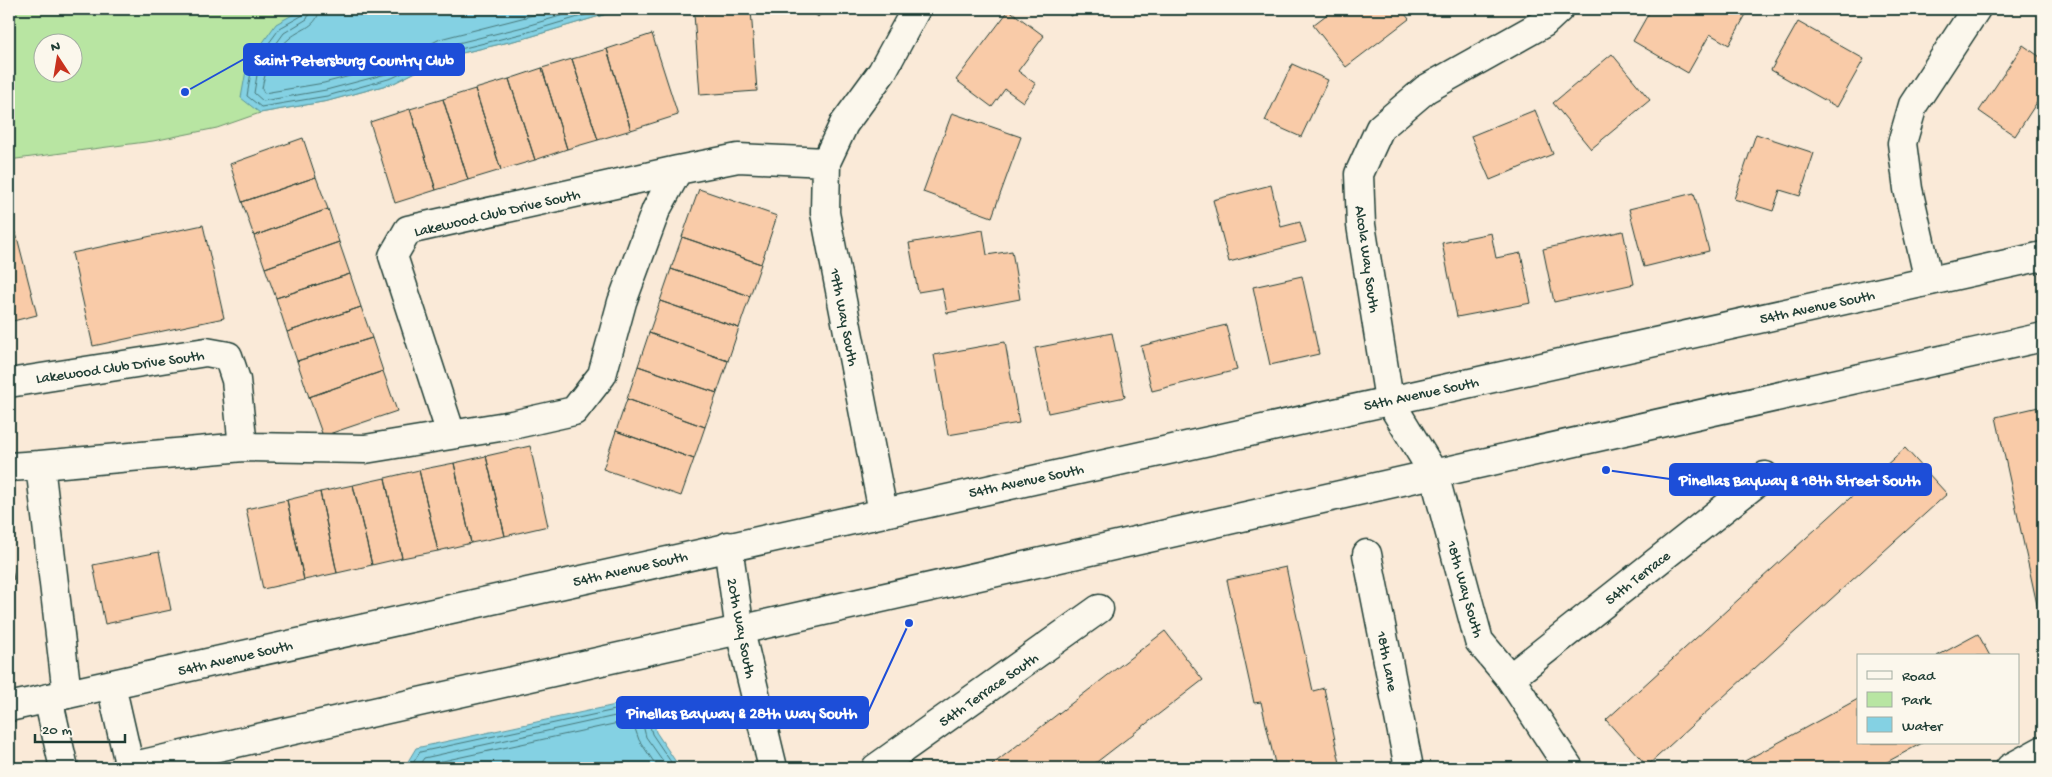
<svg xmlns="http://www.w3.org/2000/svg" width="2052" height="777" font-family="'Gochi Hand',sans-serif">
<rect width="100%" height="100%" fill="#faead8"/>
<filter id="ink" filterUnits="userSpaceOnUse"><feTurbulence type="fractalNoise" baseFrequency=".02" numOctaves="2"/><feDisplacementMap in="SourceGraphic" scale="10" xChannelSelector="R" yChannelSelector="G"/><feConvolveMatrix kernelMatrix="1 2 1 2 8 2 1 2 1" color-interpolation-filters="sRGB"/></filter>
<g filter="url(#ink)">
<path fill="#b8e5a2" stroke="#6c916b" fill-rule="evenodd" d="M 9,9 L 623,9 L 526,38 L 445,57 L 394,83 L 328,101 L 260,113 L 217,128 L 153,141 L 9,160 ZM 42,42 L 72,42 L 72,72 L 42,72 Z"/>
<path fill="#84d1e3" stroke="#5c969d" d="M 303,9 L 623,9 L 526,38 L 445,57 L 394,83 L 328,101 L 260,113 L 241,98 L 247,65 L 276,24 Z
M 648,698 L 656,732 L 680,768 L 404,768 L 416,748 Z"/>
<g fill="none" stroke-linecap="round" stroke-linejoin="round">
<path stroke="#47787a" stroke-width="1" d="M 305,9 L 303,15 L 280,28 L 252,66 L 247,96 L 261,107 L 327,96 L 392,78 L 444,53 L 525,33 L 605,9
M 311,9 L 307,19 L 284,33 L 258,69 L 254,93 L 263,101 L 326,90 L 390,73 L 442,47 L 523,27 L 584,9
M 319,9 C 318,27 302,28 290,38 C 275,50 264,71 262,89 L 264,93 L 324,83 L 387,66 L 440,39 L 557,9
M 410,768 L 420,752 L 643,704 L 645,706 L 652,734 L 675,768
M 417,768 L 424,758 L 638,711 L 640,713 L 646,737 L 668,768
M 426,768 L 429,764 L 632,720 L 639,740 L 658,768"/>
</g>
<path fill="#f9cba8" stroke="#1f3d34" d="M 809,9 L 826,9 L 818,17 Z
M 1067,9 L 1088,9 L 1070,16 Z
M 1334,9 L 1401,9 L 1409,19 L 1346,67 L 1313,25 Z
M 1427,9 L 1442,9 L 1431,15 Z
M 1651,9 L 1749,9 L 1729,45 L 1710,34 L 1688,73 L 1633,41 Z
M 751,10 L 757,91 L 700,95 L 694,14 Z
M 1009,10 L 1044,36 L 1018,71 L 1036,84 L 1023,102 L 1005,89 L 992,107 L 956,80 Z
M 1798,22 L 1864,59 L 1837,107 L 1771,70 Z
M 652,34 L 678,115 L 631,130 L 607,49 Z
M 2023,45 L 2043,59 L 2043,93 L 2015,136 L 1979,111 Z
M 607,49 L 631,130 L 598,140 L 572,59 Z
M 1612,54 L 1650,100 L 1591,149 L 1553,103 Z
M 572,59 L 598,140 L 567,149 L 542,68 Z
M 1292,64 L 1328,80 L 1301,137 L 1265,121 Z
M 542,68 L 567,149 L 535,160 L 509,79 Z
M 509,79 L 535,160 L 501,170 L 475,89 Z
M 475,89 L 501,170 L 468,180 L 443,99 Z
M 443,99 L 468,180 L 436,190 L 410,109 Z
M 410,109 L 436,190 L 395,203 L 370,122 Z
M 1535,110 L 1553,154 L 1490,180 L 1471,136 Z
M 952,113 L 1021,137 L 992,217 L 923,192 Z
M 1756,134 L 1814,153 L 1800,196 L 1780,190 L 1773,211 L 1734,199 Z
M 303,138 L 316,177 L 242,202 L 230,164 Z
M 316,177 L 328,209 L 254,236 L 242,202 Z
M 1271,185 L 1281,227 L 1300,222 L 1306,242 L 1229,262 L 1213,200 Z
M 699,189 L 777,216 L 761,264 L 682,237 Z
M 1694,193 L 1709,251 L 1644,267 L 1629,209 Z
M 328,209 L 339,242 L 265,268 L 254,236 Z
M 203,225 L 224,318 L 93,346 L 72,253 Z
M 983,230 L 987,255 L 1012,251 L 1020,299 L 947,313 L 942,288 L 918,292 L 909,243 Z
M 1623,231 L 1634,284 L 1554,302 L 1543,249 Z
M 16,233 L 37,315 L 9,322 L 9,235 Z
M 1491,233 L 1496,258 L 1521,253 L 1531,303 L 1457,317 L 1442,243 Z
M 682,237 L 761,264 L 750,296 L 671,269 Z
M 339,242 L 350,274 L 276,298 L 265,268 Z
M 671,269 L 750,296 L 739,328 L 660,301 Z
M 350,274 L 361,307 L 287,332 L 276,298 Z
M 1302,276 L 1319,354 L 1270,365 L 1253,287 Z
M 660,301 L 739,328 L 728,361 L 649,333 Z
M 361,307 L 372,338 L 297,361 L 287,332 Z
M 1226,325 L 1237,370 L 1152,391 L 1141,346 Z
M 649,333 L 728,361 L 717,393 L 638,366 Z
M 1112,333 L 1125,397 L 1048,413 L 1035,348 Z
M 372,338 L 383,371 L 309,397 L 297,361 Z
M 1005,342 L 1019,423 L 948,435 L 934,355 Z
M 638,366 L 717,393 L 705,427 L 627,399 Z
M 383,371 L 397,411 L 323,436 L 309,397 Z
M 627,399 L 705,427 L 694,459 L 616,431 Z
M 2043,406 L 2043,632 L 1996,417 Z
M 616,431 L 694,459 L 681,496 L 603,469 Z
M 530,446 L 548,526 L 505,536 L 486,456 Z
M 1905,448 L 1947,494 L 1647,766 L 1606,720 Z
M 486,456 L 505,536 L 471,543 L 454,463 Z
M 454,463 L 471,543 L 438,551 L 419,470 Z
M 419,470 L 438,551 L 402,558 L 385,478 Z
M 385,478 L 402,558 L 372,565 L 353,485 Z
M 353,485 L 372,565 L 337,573 L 320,492 Z
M 320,492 L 337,573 L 304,580 L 287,500 Z
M 287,500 L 304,580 L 263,589 L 246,509 Z
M 159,552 L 171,610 L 105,624 L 93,565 Z
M 9,558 L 14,579 L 9,581 Z
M 1286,567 L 1313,691 L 1324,688 L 1341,768 L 1276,768 L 1261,702 L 1254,703 L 1227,580 Z
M 1165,631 L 1203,680 L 1089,768 L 988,768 Z
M 1978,634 L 1990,656 L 1937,656 Z
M 1858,699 L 1858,743 L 1922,743 L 1876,768 L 1732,768 Z"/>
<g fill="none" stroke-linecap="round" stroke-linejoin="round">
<g stroke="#1f3d34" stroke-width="31">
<path id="street" d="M 1559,9 L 1544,23 L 1426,89 L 1380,128 L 1359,174 L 1361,225 L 1389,400 L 1434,474 L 1479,641 L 1510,678 L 1569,768
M 1929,281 L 1908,189 L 1902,143 L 1913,105 L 1976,9
M 9,383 L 206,352 L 228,356 L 236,380 L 243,447
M 451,434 L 393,256 L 408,230 L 678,170
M 9,467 L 40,465
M 883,512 L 825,213 L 826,162 L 844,124 L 882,72 L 916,9
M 728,546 L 740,631 L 773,768
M 1367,554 L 1409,768
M 1510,678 L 1765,476
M 111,685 L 130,768
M 67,694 L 40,465 L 243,447 L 365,449 L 512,425 L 574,411 L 602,375 L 622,302 L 656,210 L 678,170 L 738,158 L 826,162
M 48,698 L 64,768
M 876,768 L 1099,609
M 2010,768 L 2043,750"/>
</g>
<g stroke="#1f3d34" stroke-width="31">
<path id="secondary" d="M 9,707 L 2043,256
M 125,768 L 2043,337"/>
</g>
<use href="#street" stroke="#fbf7ec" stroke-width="28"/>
<use href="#secondary" stroke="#fbf7ec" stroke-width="28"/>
</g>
</g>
<g text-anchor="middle" stroke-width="4" stroke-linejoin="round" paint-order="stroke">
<g font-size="15" fill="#1f3d34" stroke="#fbf7ec">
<text transform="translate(497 212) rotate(-13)" y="5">Lakewood Club Drive South</text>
<text transform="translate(1368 259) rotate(82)" y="5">Alcola Way South</text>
<text transform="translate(1817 306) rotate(-12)" y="5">54th Avenue South</text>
<text transform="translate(845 317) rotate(79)" y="5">19th Way South</text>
<text transform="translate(120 366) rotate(-8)" y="5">Lakewood Club Drive South</text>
<text transform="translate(1421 393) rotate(-12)" y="5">54th Avenue South</text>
<text transform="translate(1026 480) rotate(-12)" y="5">54th Avenue South</text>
<text transform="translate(630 568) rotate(-13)" y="5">54th Avenue South</text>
<text transform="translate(1637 577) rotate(-38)" y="5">54th Terrace</text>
<text transform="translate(1466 589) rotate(74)" y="5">18th Way South</text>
<text transform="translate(742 628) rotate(79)" y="5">20th Way South</text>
<text transform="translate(235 657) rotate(-13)" y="5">54th Avenue South</text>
<text transform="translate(1388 661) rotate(79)" y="5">18th Lane</text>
<text transform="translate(988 689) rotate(-35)" y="5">54th Terrace South</text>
</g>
</g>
<path fill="none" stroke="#1d4ed8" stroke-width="2" d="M185 92L244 59M1606 470L1670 479M909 623L868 712"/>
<g fill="#1d4ed8" stroke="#fbf7ec" stroke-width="2">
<circle cx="185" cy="92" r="5"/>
<circle cx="1606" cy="470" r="5"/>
<circle cx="909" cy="623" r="5"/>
</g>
<g fill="#1d4ed8" stroke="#1d4ed8" stroke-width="2">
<rect x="244" y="44" width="220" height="31" rx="5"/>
<rect x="1670" y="464" width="261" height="31" rx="5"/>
<rect x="617" y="697" width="251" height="31" rx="5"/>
</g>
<g font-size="16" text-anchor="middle" font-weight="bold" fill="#fff">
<text x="354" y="65">Saint Petersburg Country Club</text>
<text x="1800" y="485">Pinellas Bayway &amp; 18th Street South</text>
<text x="742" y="718">Pinellas Bayway &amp; 28th Way South</text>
</g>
<rect width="2052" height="777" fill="none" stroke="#fbf7ec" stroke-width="30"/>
<rect x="15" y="15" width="2022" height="747" fill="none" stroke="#1f3d34" stroke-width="2" filter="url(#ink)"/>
<rect x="1857" y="654" width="162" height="90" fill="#fbf7ec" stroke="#a3ada2"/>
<rect x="1867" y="671" width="25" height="8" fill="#fbf7ec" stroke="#a3ada2"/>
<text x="1902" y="680" font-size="15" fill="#1f3d34">Road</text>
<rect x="1867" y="692" width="25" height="15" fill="#b8e5a2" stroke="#a3ada2"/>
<text x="1902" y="704" font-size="15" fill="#1f3d34">Park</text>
<rect x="1867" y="717" width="25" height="15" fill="#84d1e3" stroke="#a3ada2"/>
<text x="1902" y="730" font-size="15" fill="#1f3d34">Water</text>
<g transform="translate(58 58) rotate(348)"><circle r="24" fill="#fbf7ec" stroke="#a3ada2"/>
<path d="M0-4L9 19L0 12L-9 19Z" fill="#c8321e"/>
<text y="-8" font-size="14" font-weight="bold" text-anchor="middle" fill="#1f3d34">N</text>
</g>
<path d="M35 734v8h90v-8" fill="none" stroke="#1f3d34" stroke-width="2.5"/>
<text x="42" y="734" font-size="15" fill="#1f3d34" stroke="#fbf7ec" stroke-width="4" paint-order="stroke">20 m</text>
</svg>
